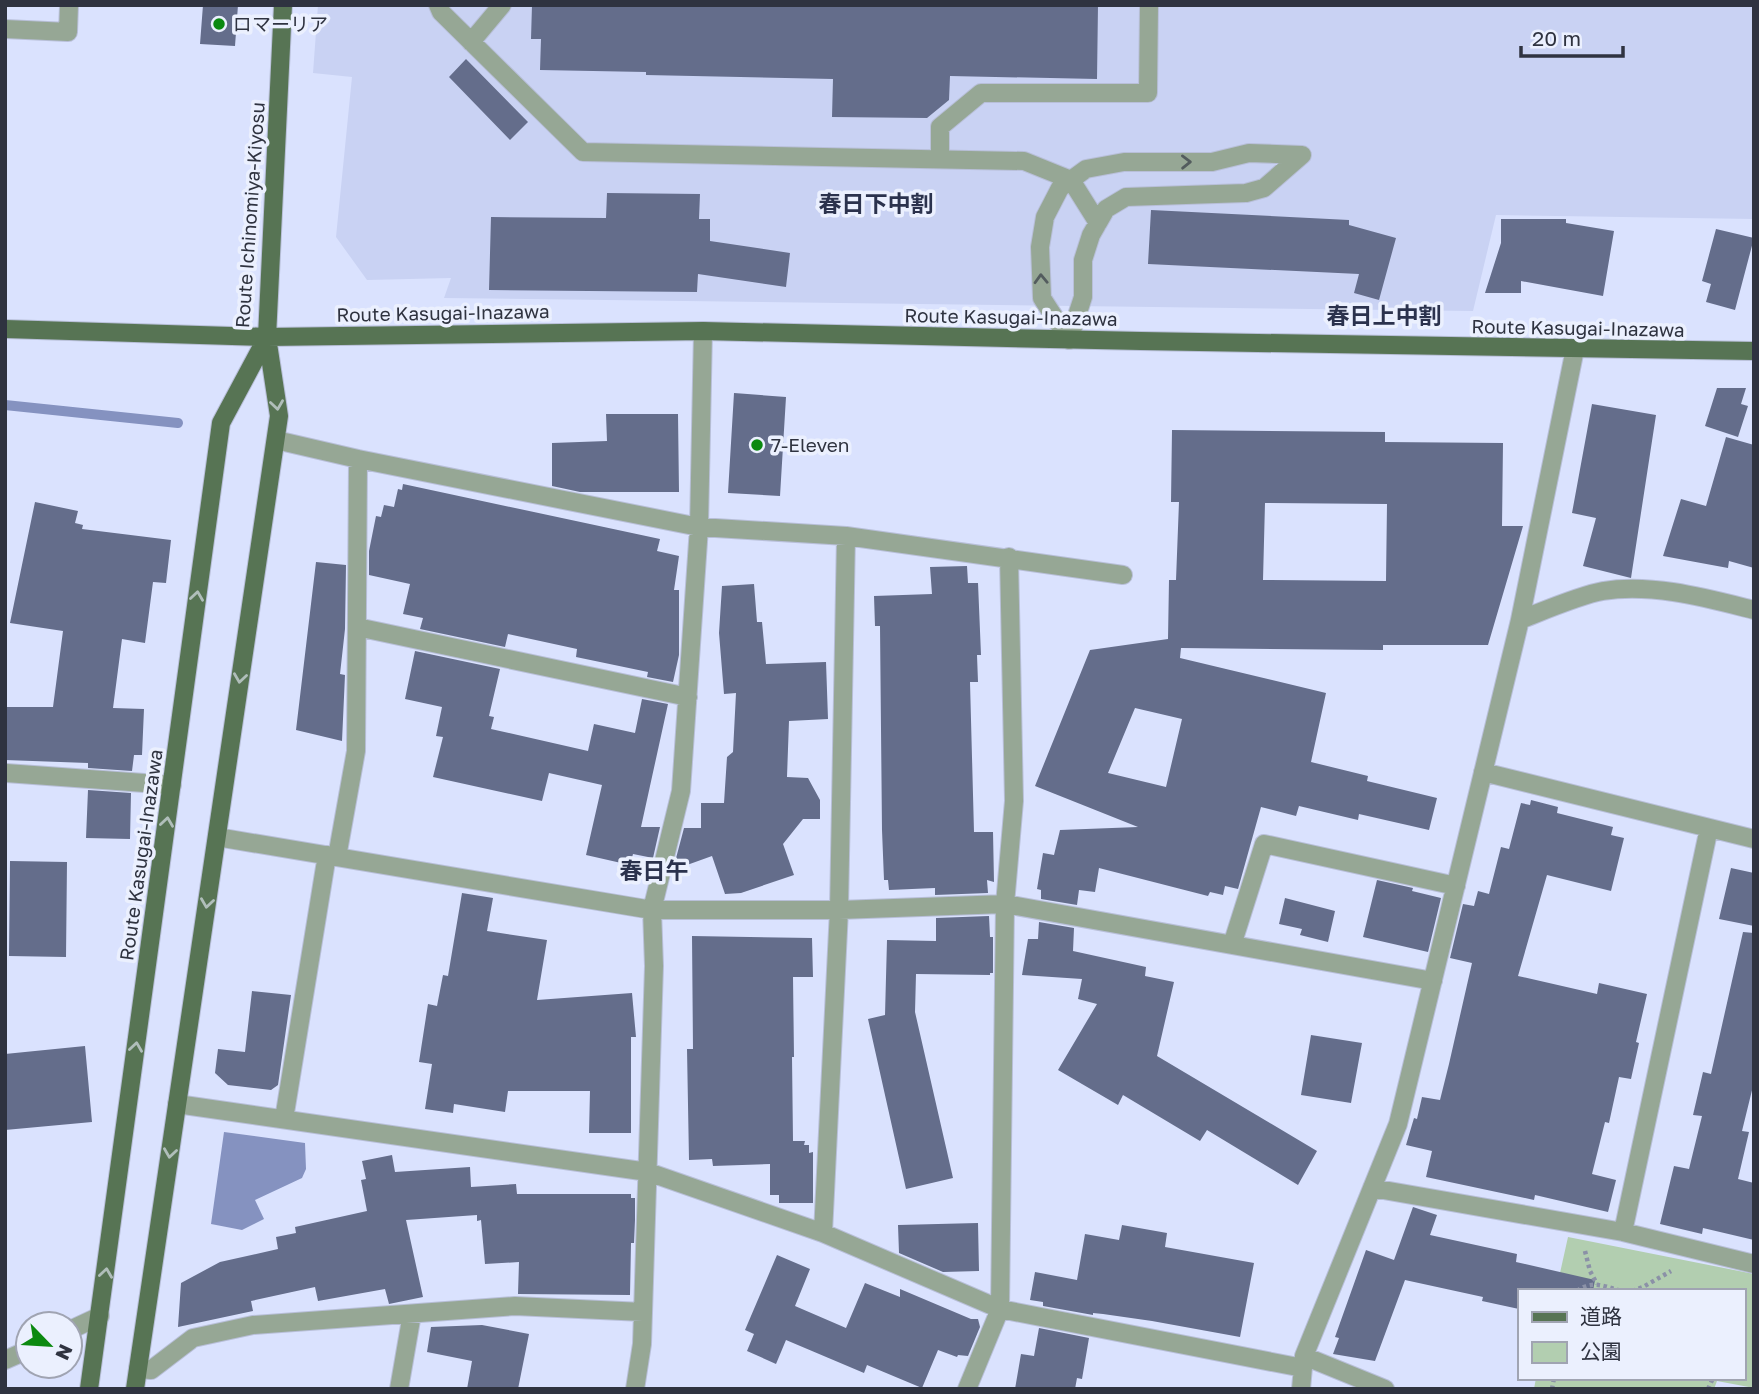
<svg xmlns="http://www.w3.org/2000/svg" width="1759" height="1394" font-family="'Golos Text','Noto Sans JP',sans-serif">
<rect width="100%" height="100%" fill="#dae2fe"/>
<path fill="#c9d2f3" d="M 318,5 L 1754,5 L 1754,219 L 1496,215 L 1473,311 L 444,298 L 451,278 L 367,280 L 336,237 L 352,77 L 313,73 Z"/>
<path fill="#b2ceb0" d="M 1568,1237 L 1754,1274 L 1754,1388 L 1717,1381 L 1714,1389 L 1534,1389 L 1536,1378 L 1743,1378 L 1743,1291 L 1556,1291 Z"/>
<path fill="#8592c0" d="M 224,1132 L 305,1143 L 306,1169 L 302,1178 L 255,1200 L 264,1219 L 242,1230 L 211,1224 Z"/>
<g fill="none" stroke-linecap="round" stroke-linejoin="round">
<path stroke="#8592c0" stroke-width="10" d="M 5,405 L 178,423"/>
</g>
<path fill="#646d8b" fill-rule="evenodd" d="M 203,5 L 238,5 L 235,46 L 200,44 Z
M 532,5 L 1098,5 L 1097,79 L 950,76 L 949,100 L 927,118 L 832,117 L 833,79 L 646,75 L 646,72 L 540,70 L 541,39 L 531,39 Z
M 466,59 L 528,122 L 510,140 L 449,77 Z
M 607,193 L 700,194 L 699,219 L 710,219 L 710,241 L 790,253 L 786,287 L 698,274 L 697,292 L 489,290 L 491,217 L 606,218 Z
M 1151,210 L 1349,220 L 1349,225 L 1396,238 L 1379,300 L 1354,293 L 1359,274 L 1148,264 Z
M 1501,219 L 1566,219 L 1566,223 L 1614,231 L 1603,296 L 1521,281 L 1521,293 L 1485,293 L 1501,243 Z
M 1716,229 L 1754,238 L 1735,310 L 1706,302 L 1711,284 L 1702,281 Z
M 1717,388 L 1746,388 L 1741,404 L 1748,406 L 1738,437 L 1705,426 Z
M 734,393 L 786,397 L 780,496 L 728,493 Z
M 1592,404 L 1656,415 L 1631,578 L 1583,566 L 1596,518 L 1572,513 Z
M 606,414 L 678,414 L 679,492 L 580,492 L 552,486 L 552,443 L 607,441 Z
M 1172,430 L 1385,432 L 1385,442 L 1503,443 L 1502,526 L 1523,526 L 1488,645 L 1383,645 L 1383,650 L 1181,648 L 1180,658 L 1326,693 L 1311,762 L 1368,776 L 1367,781 L 1437,798 L 1429,830 L 1359,814 L 1358,820 L 1299,806 L 1296,816 L 1261,807 L 1238,889 L 1225,886 L 1223,895 L 1210,892 L 1208,896 L 1099,868 L 1095,892 L 1079,890 L 1077,905 L 1041,899 L 1041,890 L 1037,889 L 1043,853 L 1054,855 L 1060,830 L 1138,827 L 1035,786 L 1090,650 L 1168,639 L 1169,580 L 1176,580 L 1179,502 L 1171,502 ZM 1265,503 L 1387,504 L 1386,581 L 1263,580 ZM 1135,708 L 1182,719 L 1166,787 L 1108,773 Z
M 1726,437 L 1754,445 L 1754,568 L 1729,561 L 1728,568 L 1663,556 L 1681,499 L 1706,506 Z
M 403,484 L 660,539 L 657,551 L 679,556 L 674,590 L 679,590 L 679,655 L 673,682 L 647,677 L 648,672 L 576,657 L 577,649 L 508,634 L 505,647 L 420,629 L 423,618 L 403,614 L 410,584 L 369,575 L 369,551 L 376,516 L 381,517 L 384,505 L 394,507 L 398,489 L 402,490 Z
M 35,502 L 78,511 L 75,523 L 83,525 L 82,529 L 171,540 L 166,583 L 153,582 L 145,643 L 122,639 L 113,708 L 144,709 L 142,755 L 134,755 L 132,771 L 88,768 L 88,763 L 5,760 L 5,707 L 53,707 L 63,631 L 10,623 Z
M 316,562 L 346,565 L 345,629 L 340,674 L 345,675 L 342,741 L 296,730 Z
M 967,566 L 968,583 L 978,583 L 981,655 L 977,655 L 978,682 L 970,682 L 974,832 L 993,832 L 994,882 L 987,880 L 988,893 L 935,895 L 935,888 L 889,890 L 888,880 L 884,880 L 882,830 L 880,626 L 875,626 L 874,596 L 932,594 L 930,567 Z
M 754,584 L 757,622 L 762,622 L 766,664 L 826,662 L 828,719 L 789,721 L 787,777 L 808,778 L 820,800 L 820,819 L 803,819 L 783,844 L 794,875 L 741,893 L 725,894 L 712,856 L 687,865 L 675,862 L 684,828 L 701,828 L 701,803 L 724,803 L 727,757 L 733,752 L 736,693 L 724,694 L 719,633 L 722,586 Z
M 415,651 L 500,669 L 489,716 L 494,717 L 491,729 L 588,751 L 594,724 L 635,733 L 642,699 L 668,704 L 641,827 L 660,827 L 653,858 L 633,854 L 630,865 L 586,855 L 602,785 L 549,773 L 542,801 L 433,777 L 443,737 L 436,736 L 442,707 L 405,699 Z
M 88,790 L 131,793 L 130,839 L 86,838 Z
M 1531,800 L 1558,807 L 1557,813 L 1613,827 L 1611,835 L 1624,838 L 1611,891 L 1547,875 L 1518,976 L 1597,994 L 1599,983 L 1647,994 L 1636,1042 L 1639,1043 L 1631,1079 L 1619,1077 L 1609,1123 L 1605,1122 L 1592,1174 L 1616,1180 L 1608,1212 L 1535,1195 L 1534,1200 L 1426,1177 L 1432,1151 L 1406,1145 L 1414,1118 L 1417,1119 L 1422,1097 L 1440,1100 L 1449,1064 L 1472,963 L 1450,958 L 1463,904 L 1474,906 L 1478,891 L 1489,894 L 1501,847 L 1509,849 L 1521,803 L 1530,805 Z
M 10,861 L 67,862 L 66,957 L 9,956 Z
M 1731,868 L 1754,873 L 1754,926 L 1719,919 Z
M 1377,880 L 1413,888 L 1412,891 L 1441,898 L 1428,952 L 1363,937 Z
M 462,893 L 493,898 L 487,931 L 547,940 L 537,1000 L 632,993 L 636,1037 L 631,1037 L 631,1133 L 589,1133 L 590,1091 L 508,1091 L 505,1112 L 454,1104 L 453,1113 L 425,1109 L 432,1064 L 419,1062 L 428,1004 L 437,1006 L 443,975 L 448,976 Z
M 1285,898 L 1335,911 L 1328,942 L 1300,935 L 1302,929 L 1279,924 Z
M 989,916 L 990,937 L 993,937 L 993,973 L 990,973 L 990,975 L 916,974 L 915,1012 L 953,1178 L 906,1189 L 868,1019 L 885,1015 L 887,940 L 936,941 L 936,918 Z
M 1039,922 L 1074,928 L 1073,951 L 1146,967 L 1145,976 L 1174,982 L 1157,1056 L 1317,1151 L 1298,1185 L 1207,1130 L 1200,1141 L 1123,1095 L 1118,1105 L 1058,1070 L 1097,1004 L 1078,999 L 1082,979 L 1022,975 L 1028,939 L 1038,939 Z
M 1743,932 L 1754,933 L 1754,1082 L 1742,1131 L 1749,1132 L 1738,1179 L 1754,1183 L 1754,1240 L 1703,1228 L 1702,1234 L 1660,1224 L 1674,1166 L 1689,1169 L 1702,1116 L 1693,1115 L 1703,1072 L 1711,1074 Z
M 692,936 L 812,938 L 813,977 L 793,977 L 794,1057 L 792,1057 L 793,1141 L 805,1141 L 804,1145 L 809,1145 L 809,1153 L 813,1152 L 813,1203 L 779,1203 L 779,1195 L 770,1195 L 770,1164 L 713,1166 L 712,1159 L 689,1160 L 687,1049 L 693,1049 Z
M 252,991 L 291,995 L 278,1085 L 271,1090 L 228,1085 L 215,1073 L 218,1049 L 245,1052 Z
M 1311,1035 L 1362,1043 L 1351,1103 L 1301,1095 Z
M 85,1046 L 92,1122 L 5,1130 L 5,1054 Z
M 392,1155 L 395,1172 L 470,1167 L 471,1187 L 516,1184 L 517,1194 L 631,1194 L 631,1198 L 635,1198 L 635,1220 L 634,1243 L 631,1243 L 630,1295 L 518,1294 L 519,1262 L 485,1264 L 481,1220 L 477,1221 L 477,1215 L 406,1220 L 423,1297 L 389,1304 L 385,1289 L 318,1301 L 315,1287 L 251,1301 L 253,1311 L 178,1327 L 181,1283 L 220,1262 L 278,1249 L 276,1237 L 296,1233 L 295,1227 L 367,1211 L 361,1180 L 366,1179 L 362,1161 Z
M 1413,1207 L 1437,1215 L 1430,1235 L 1517,1254 L 1516,1262 L 1595,1280 L 1593,1291 L 1519,1291 L 1519,1309 L 1482,1301 L 1483,1297 L 1405,1280 L 1375,1361 L 1333,1354 L 1339,1338 L 1335,1337 L 1366,1250 L 1394,1260 Z
M 978,1223 L 979,1271 L 943,1272 L 899,1253 L 898,1225 Z
M 1122,1225 L 1167,1233 L 1165,1247 L 1254,1263 L 1240,1337 L 1152,1321 L 1103,1314 L 1093,1313 L 1093,1315 L 1043,1306 L 1043,1302 L 1030,1300 L 1035,1272 L 1077,1280 L 1085,1234 L 1119,1240 Z
M 777,1255 L 810,1269 L 795,1306 L 846,1328 L 865,1283 L 900,1297 L 900,1289 L 971,1319 L 978,1319 L 980,1327 L 968,1356 L 958,1355 L 957,1357 L 938,1350 L 922,1388 L 867,1365 L 864,1373 L 786,1340 L 776,1364 L 747,1351 L 754,1334 L 745,1330 Z
M 482,1325 L 529,1334 L 518,1389 L 467,1389 L 472,1361 L 427,1352 L 431,1327 Z
M 1039,1328 L 1089,1338 L 1082,1379 L 1077,1378 L 1075,1389 L 1015,1389 L 1021,1354 L 1034,1356 Z"/>
<g fill="none" stroke-linecap="round" stroke-linejoin="round">
<g stroke="#b8bfd8" stroke-width="20">
<path id="minor" d="M 438,5 L 441,12 L 583,152 L 1024,161 L 1071,180 L 1098,223
M 5,29 L 68,32 L 69,5
M 471,42 L 502,5
M 940,159 L 940,127 L 981,93 L 1148,93 L 1149,5
M 1069,340 L 1042,298 L 1040,247 L 1045,217 L 1060,188 L 1086,169 L 1124,162 L 1212,162 L 1249,153 L 1302,155
M 1069,340 L 1083,297 L 1083,260 L 1091,235 L 1106,209 L 1126,197 L 1246,193 L 1264,188 L 1302,155
M 276,440 L 358,459 L 356,751 L 337,857
M 358,459 L 699,527 L 846,536 L 1123,575
M 1520,620 C 1543,611 1580,595 1603,591 C 1652,583 1706,598 1754,610
M 357,627 L 688,697
M 1483,772 L 1754,839
M 6,773 L 172,785
M 217,837 L 652,910 L 839,910 L 1005,904 L 1433,981
M 1232,945 L 1264,844 L 1456,886
M 177,1104 L 648,1172 L 823,1233 L 1000,1309 L 1303,1368
M 284,1119 L 327,855
M 1372,1188 L 1623,1232 L 1754,1264
M 1623,1232 L 1709,828
M 823,1233 L 839,910 L 846,536
M 70,1330 L 100,1316
M 1304,1356 L 1385,1389
M 5,1360 L 28,1350
M 138,1369 L 151,1370 L 193,1338 L 253,1325 L 515,1306 L 643,1312
M 399,1389 L 412,1314
M 635,1389 L 642,1344 L 654,966 L 652,910 L 681,791 L 699,527 L 703,331
M 967,1389 L 1000,1309 L 1005,904 L 1014,801 L 1009,557
M 1301,1389 L 1304,1356 L 1398,1124 L 1520,620 L 1575,349"/>
</g>
<g stroke="#b8bfd8" stroke-width="20">
<path id="major" d="M 5,329 L 267,337 L 703,331 L 1141,341 L 1754,351
M 89,1389 L 221,423 L 267,337
M 135,1389 L 279,416 L 267,337 L 283,5"/>
</g>
<path stroke="#8b91a7" stroke-width="4.5" stroke-dasharray="3.5 3.5" stroke-linecap="butt" d="M 1585,1251 L 1590,1271 L 1597,1284
M 1577,1291 C 1592,1280 1604,1286 1621,1291
M 1632,1291 L 1643,1287 L 1671,1271
M 1741,1378 L 1746,1379
M 1552,1389 L 1554,1378
M 1708,1389 L 1713,1378"/>
<use href="#minor" stroke="#96a795" stroke-width="18"/>
<use href="#major" stroke="#577454" stroke-width="18"/>
</g>
<defs><path id="oneway-chevron" d="M-2-3.5L2.5 0L-2 3.5" fill="none" stroke-width="1.6" stroke-linecap="round" stroke-linejoin="round" transform="scale(1.75)"/></defs>
<g stroke="#535c5e">
<use href="#oneway-chevron" transform="translate(1186 162) rotate(-1)"/>
<use href="#oneway-chevron" transform="translate(1041 279) rotate(-92)"/>
</g>
<g stroke="#b0beba">
<use href="#oneway-chevron" transform="translate(277 405) rotate(82)"/>
<use href="#oneway-chevron" transform="translate(197 596) rotate(-82)"/>
<use href="#oneway-chevron" transform="translate(240 678) rotate(98)"/>
<use href="#oneway-chevron" transform="translate(167 822) rotate(-82)"/>
<use href="#oneway-chevron" transform="translate(207 903) rotate(98)"/>
<use href="#oneway-chevron" transform="translate(136 1047) rotate(-82)"/>
<use href="#oneway-chevron" transform="translate(170 1153) rotate(98)"/>
<use href="#oneway-chevron" transform="translate(106 1273) rotate(-82)"/>
</g>
<g fill="#0b8910" stroke="#ebf0fe" stroke-width="2.5">
<circle cx="219" cy="24" r="7"/>
<circle cx="757" cy="445" r="7"/>
</g>
<g text-anchor="middle" stroke-width="7" stroke-linejoin="round" paint-order="stroke">
<g font-size="19" fill="#2f3340" stroke="#ebf0fe" text-anchor="start">
<text x="233" y="31">ロマーリア</text>
<text x="771" y="452">7-Eleven</text>
</g>
<g font-size="19" fill="#2f3340" stroke="#ebf0fe">
<text transform="translate(250 215) rotate(-86)" y="7">Route Ichinomiya-Kiyosu</text>
<text transform="translate(443 313) rotate(-1)" y="7">Route Kasugai-Inazawa</text>
<text transform="translate(1011 317) rotate(1)" y="7">Route Kasugai-Inazawa</text>
<text transform="translate(1578 328) rotate(1)" y="7">Route Kasugai-Inazawa</text>
<text transform="translate(141 855) rotate(-82)" y="7">Route Kasugai-Inazawa</text>
</g>
<g font-size="23" font-weight="bold" fill="#2b324d" stroke="#ebf0fe">
<text x="876" y="212">春日下中割</text>
<text x="1384" y="324">春日上中割</text>
<text x="654" y="879">春日午</text>
</g>
</g>
<rect width="1759" height="1394" fill="none" stroke="#2f3340" stroke-width="14"/>
<rect x="1518" y="1289" width="228" height="91" fill="#ebf0fe" stroke="#a0a4b2" stroke-width="2"/>
<rect x="1532" y="1312" width="35" height="10" fill="#577454" stroke="#a0a4b2" stroke-width="2"/>
<text x="1580" y="1324" font-size="21" fill="#2f3340">道路</text>
<rect x="1532" y="1342" width="35" height="21" fill="#b2ceb0" stroke="#a0a4b2" stroke-width="2"/>
<text x="1580" y="1359" font-size="21" fill="#2f3340">公園</text>
<g transform="translate(49 1345) rotate(115)"><circle r="33" fill="#ebf0fe" stroke="#a0a4b2" stroke-width="2"/>
<path d="M0-5L12 26L0 18L-12 26Z" fill="#0b8910"/>
<text y="-10" font-size="19" font-weight="bold" text-anchor="middle" fill="#2f3340">N</text>
</g>
<path d="M1521 46v10h102v-10" fill="none" stroke="#2f3340" stroke-width="3.5"/>
<text x="1532" y="46" font-size="21" fill="#2f3340" stroke="#ebf0fe" stroke-width="5" paint-order="stroke">20 m</text>
</svg>
